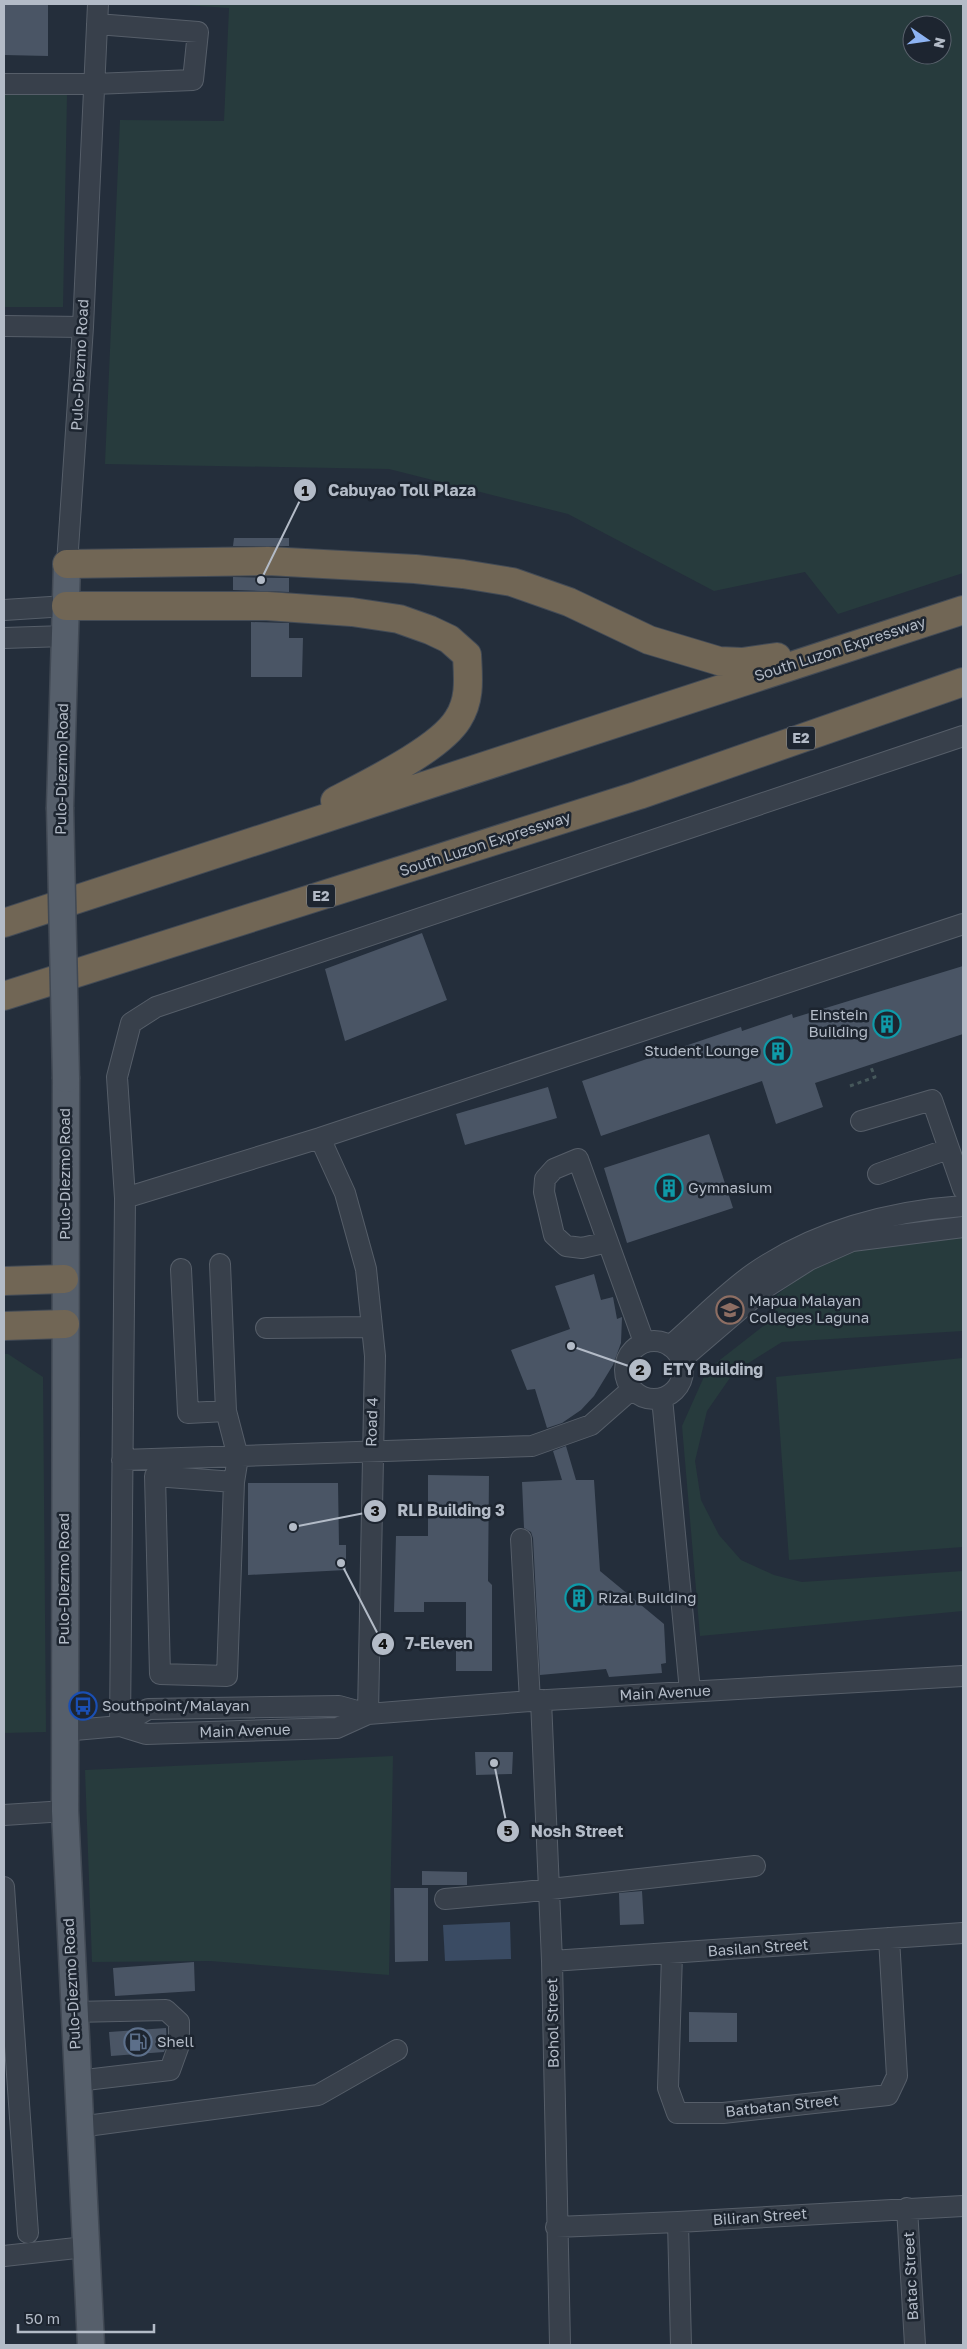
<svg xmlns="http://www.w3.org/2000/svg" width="967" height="2349" font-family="'Golos Text',sans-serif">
<rect width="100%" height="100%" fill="#242e3b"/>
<path fill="#273b3d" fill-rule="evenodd" d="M 170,4 L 963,4 L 963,573 L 838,614 L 805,572 L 714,591 L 568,514 L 389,469 L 105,464 L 120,120 L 224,121 L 229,8 ZM 912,25 L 942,25 L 942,55 L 912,55 Z
M 4,95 L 67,95 L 63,307 L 4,307 Z
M 963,1236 L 963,1331 L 782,1342 L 734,1372 L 707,1411 L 695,1461 L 701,1500 L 719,1535 L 741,1560 L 774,1575 L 802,1582 L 963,1571 L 963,1611 L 700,1636 L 682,1426 L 707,1370 L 775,1317 L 767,1302 L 822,1261 L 859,1247 Z
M 4,1354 L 8,1354 L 43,1377 L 46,1732 L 4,1733 Z
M 963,1358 L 963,1547 L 789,1560 L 776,1377 Z
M 393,1756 L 389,1975 L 210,1961 L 92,1962 L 85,1770 Z"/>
<path fill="#3a4b63" d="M 510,1922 L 511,1959 L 445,1961 L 443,1925 Z"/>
<path fill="#4a5565" d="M 5,4 L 48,4 L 48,56 L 4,55 Z
M 234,538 L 289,538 L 289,546 L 233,546 Z
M 233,577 L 289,578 L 289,592 L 233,590 Z
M 251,622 L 289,623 L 289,638 L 303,638 L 302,677 L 251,677 Z
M 422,933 L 447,1000 L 345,1041 L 325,969 Z
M 963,966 L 963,1034 L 815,1083 L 823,1107 L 776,1124 L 762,1081 L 601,1136 L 582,1081 L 741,1027 L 742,1031 L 792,1014 L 793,1018 Z
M 548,1087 L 557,1118 L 465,1145 L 456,1114 Z
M 709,1134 L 733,1208 L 627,1243 L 604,1168 Z
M 594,1274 L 601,1300 L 613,1297 L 617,1319 L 622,1317 L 621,1343 L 613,1365 L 594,1396 L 581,1410 L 562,1423 L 547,1428 L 535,1389 L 527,1390 L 511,1350 L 570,1329 L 555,1286 Z
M 566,1446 L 576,1480 L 594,1480 L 600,1571 L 664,1624 L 666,1663 L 661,1664 L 662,1673 L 609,1677 L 606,1669 L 540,1675 L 533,1538 L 531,1532 L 524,1528 L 522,1482 L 562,1480 L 553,1451 Z
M 428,1475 L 489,1476 L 488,1581 L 492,1585 L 492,1671 L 456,1671 L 456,1644 L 466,1644 L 466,1602 L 424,1602 L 424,1612 L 394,1612 L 396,1536 L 428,1536 Z
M 248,1483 L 338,1483 L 339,1545 L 346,1545 L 346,1570 L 248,1575 Z
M 475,1752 L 513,1752 L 512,1774 L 476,1775 Z
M 422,1871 L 467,1872 L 467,1885 L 422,1885 Z
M 394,1888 L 428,1888 L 428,1961 L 395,1962 Z
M 642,1891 L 644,1924 L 620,1925 L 619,1893 Z
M 194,1962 L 195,1991 L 115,1996 L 113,1968 Z
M 689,2012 L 737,2013 L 737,2042 L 689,2042 Z
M 166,2028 L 167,2044 L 164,2052 L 111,2056 L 109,2032 Z"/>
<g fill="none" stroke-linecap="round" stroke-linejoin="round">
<g stroke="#565e69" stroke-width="22">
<path id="minor" d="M 4,84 L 94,84 L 193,80 L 198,32 L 97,24
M 4,326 L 83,327
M 67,564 L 83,327 L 98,4
M 4,610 L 66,606
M 4,638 L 65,636
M 861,1121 L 932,1100 L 963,1189
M 320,1138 L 345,1193 L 366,1269 L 375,1356 L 368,1714
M 878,1174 L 948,1149
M 125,1198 L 117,1077 L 131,1023 L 156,1007 L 963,736
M 608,1242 L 582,1248 L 566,1246 L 554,1235 L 544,1192 L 545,1179 L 554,1169 L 578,1159 L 644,1342
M 220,1264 L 226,1411
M 181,1269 L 188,1413 L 226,1411 L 238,1457 L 234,1482 L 227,1676 L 160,1674 L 155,1476 L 234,1482
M 266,1328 L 372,1327
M625 1370a29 29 0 1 1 58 0a29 29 0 1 1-58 0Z
M 670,1346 C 698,1322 724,1294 754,1273 C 815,1231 890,1211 963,1206
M 681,1360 L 765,1288 L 809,1260 L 852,1241 L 963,1227
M 662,1398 L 690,1691
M 122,1460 L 532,1446 L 591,1425 L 632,1389
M 521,1539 L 530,1701
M 541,1700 L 552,1961 L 560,2345
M 120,1726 L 125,1198 L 320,1138 L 963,924
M 120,1726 L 148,1709 L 339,1706 L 368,1714
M 63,1731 L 120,1726 L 146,1734 L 337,1728 L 368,1714 L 530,1701 L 963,1676
M 4,1815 L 65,1811
M 4,1887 L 28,2233
M 445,1899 L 524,1892 L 755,1866
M 672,1954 L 668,2088 L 677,2113 L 723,2113 L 888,2095 L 897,2076 L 889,1938
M 552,1961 L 963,1933
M 73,2012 L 166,2010 L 179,2022 L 179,2045 L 170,2070 L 77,2081
M 79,2127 L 318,2095 L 397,2050
M 907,2208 L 915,2345
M 678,2222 L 681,2345
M 556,2227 L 678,2222 L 963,2206
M 4,2256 L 85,2247"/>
</g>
<g stroke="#414954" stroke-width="29">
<path id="major" d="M 60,807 L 67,564
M 66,1079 L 65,1811 L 91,2345"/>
</g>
<g stroke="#434b56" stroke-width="30">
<path id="highway" d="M 67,564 L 268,561 L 415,569 L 463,574 L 512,582 L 569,602 L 649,640 L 719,661 L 742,662 L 777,657
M 66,606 L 267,606 L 352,612 L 399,619 L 430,630 L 449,639 L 467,655 C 468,677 471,699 458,719 C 440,749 367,784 335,801
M 4,923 L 963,610
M 4,996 L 639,795 L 963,682
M 4,1281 L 64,1279
M 4,1326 L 65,1324"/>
</g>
<path stroke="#46585b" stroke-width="3" stroke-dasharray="4 4" stroke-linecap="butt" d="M 850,1086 L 875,1077 L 870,1065"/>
<use href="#minor" stroke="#38404b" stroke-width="20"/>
<use href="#major" stroke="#565f6b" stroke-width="26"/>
<use href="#highway" stroke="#716655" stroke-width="28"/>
<g stroke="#414954" stroke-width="29" stroke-linecap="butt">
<path id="major-bridge" d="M 60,807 L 66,1079"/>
</g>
<use href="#major-bridge" stroke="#565f6b" stroke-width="26"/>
</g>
<defs>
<g id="building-ring" transform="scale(1.4375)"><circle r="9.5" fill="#1d2530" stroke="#0f9aa8" stroke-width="1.5"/><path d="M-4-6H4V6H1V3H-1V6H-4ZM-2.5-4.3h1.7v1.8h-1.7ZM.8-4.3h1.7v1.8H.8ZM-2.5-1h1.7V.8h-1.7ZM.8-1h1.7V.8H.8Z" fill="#0f9aa8"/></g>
<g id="university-ring" transform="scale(1.4375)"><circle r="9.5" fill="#1d2530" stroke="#8d6e63" stroke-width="1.5"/><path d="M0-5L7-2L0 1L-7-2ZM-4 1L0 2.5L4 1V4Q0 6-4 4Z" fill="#8d6e63"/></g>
<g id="bus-ring" transform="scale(1.4375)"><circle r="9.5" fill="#1d2530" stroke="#1a4fb4" stroke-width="1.5"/><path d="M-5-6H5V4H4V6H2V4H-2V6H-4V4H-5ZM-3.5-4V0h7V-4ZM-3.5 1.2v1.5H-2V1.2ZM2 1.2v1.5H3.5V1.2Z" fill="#1a4fb4"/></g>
<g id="fuel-ring" transform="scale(1.4375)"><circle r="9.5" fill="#1d2530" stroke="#5c6f8a" stroke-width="1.5"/><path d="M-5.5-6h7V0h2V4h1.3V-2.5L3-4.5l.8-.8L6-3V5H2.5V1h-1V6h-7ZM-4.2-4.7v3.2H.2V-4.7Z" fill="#5c6f8a"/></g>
</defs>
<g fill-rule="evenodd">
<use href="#building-ring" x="887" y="1024"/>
<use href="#building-ring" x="778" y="1051"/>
<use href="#building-ring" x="669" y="1188"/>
<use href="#university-ring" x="730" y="1310"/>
<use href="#building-ring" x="579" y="1598"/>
<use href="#bus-ring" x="83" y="1706"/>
<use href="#fuel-ring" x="138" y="2042"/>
</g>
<g text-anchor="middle" stroke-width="5" stroke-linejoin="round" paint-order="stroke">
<g fill="#1d2530" stroke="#868e9a" stroke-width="1">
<rect x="787" y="726.5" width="28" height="23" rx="4"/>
<rect x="307" y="884.5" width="28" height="23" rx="4"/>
</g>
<g font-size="14" font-weight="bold" fill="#b3bbc7">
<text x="801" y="743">E2</text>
<text x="321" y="901">E2</text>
</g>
<g font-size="15" fill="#b3bbc7" stroke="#1d2530">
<text transform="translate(80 365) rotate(-87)" y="5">Pulo-Diezmo Road</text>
<text transform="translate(840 649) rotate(-18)" y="5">South Luzon Expressway</text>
<text transform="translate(62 769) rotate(-89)" y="5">Pulo-Diezmo Road</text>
<text transform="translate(485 844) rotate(-18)" y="5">South Luzon Expressway</text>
<text transform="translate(65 1174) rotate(-90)" y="5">Pulo-Diezmo Road</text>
<text transform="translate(372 1422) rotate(-88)" y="5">Road 4</text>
<text transform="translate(64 1579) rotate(-90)" y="5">Pulo-Diezmo Road</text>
<text transform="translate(665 1693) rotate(-3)" y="5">Main Avenue</text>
<text transform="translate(245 1731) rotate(-2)" y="5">Main Avenue</text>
<text transform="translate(758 1948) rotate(-4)" y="5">Basilan Street</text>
<text transform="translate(72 1984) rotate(-93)" y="5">Pulo-Diezmo Road</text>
<text transform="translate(553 2023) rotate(-91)" y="5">Bohol Street</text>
<text transform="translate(782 2106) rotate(-6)" y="5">Batbatan Street</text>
<text transform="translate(760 2217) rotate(-4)" y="5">Biliran Street</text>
<text transform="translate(911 2276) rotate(-93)" y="5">Batac Street</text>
</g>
<g font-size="15" fill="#b3bbc7" stroke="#1d2530" text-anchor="start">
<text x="868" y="1020" text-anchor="end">Einstein<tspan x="868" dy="17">Building</tspan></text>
<text x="759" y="1056" text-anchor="end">Student Lounge</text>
<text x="688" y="1193">Gymnasium</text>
<text x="749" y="1306">Mapua Malayan<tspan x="749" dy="17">Colleges Laguna</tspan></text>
<text x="598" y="1603">Rizal Building</text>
<text x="102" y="1711">Southpoint/Malayan</text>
<text x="157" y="2047">Shell</text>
</g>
</g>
<path fill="none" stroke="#b3bbc7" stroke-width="2" d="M261 580L305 490M571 1346L640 1370M293 1527L375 1511M341 1563L383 1644M494 1763L508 1831"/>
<g fill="#b3bbc7" stroke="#1d2530" stroke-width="2">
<circle cx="261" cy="580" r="5"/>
<circle cx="571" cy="1346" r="5"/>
<circle cx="293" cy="1527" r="5"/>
<circle cx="341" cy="1563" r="5"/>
<circle cx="494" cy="1763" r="5"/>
<circle cx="305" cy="490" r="12"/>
<circle cx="640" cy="1370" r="12"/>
<circle cx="375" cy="1511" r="12"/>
<circle cx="383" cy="1644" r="12"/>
<circle cx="508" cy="1831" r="12"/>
</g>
<g font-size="15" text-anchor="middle" font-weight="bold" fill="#111">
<text x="305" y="496">1</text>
<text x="640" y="1375">2</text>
<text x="375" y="1516">3</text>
<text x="383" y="1649">4</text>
<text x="508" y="1836">5</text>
</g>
<g font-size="16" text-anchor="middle" font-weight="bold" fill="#b3bbc7" stroke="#1d2530" stroke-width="5" stroke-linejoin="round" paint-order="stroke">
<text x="402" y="496">Cabuyao Toll Plaza</text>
<text x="713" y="1375">ETY Building</text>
<text x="451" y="1516">RLI Building 3</text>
<text x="439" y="1649">7-Eleven</text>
<text x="577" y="1837">Nosh Street</text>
</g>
<rect width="967" height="2349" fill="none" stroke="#b3bbc7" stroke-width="10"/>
<g transform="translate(927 40) rotate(103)"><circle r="24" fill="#1d2530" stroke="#59616c"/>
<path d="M0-4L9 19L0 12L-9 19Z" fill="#8db3f2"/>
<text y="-8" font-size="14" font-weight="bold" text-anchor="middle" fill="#b3bbc7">N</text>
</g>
<path d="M18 2324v8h136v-8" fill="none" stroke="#b3bbc7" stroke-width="2.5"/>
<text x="25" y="2324" font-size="15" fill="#b3bbc7" stroke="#1d2530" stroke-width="4" paint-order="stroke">50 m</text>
</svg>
